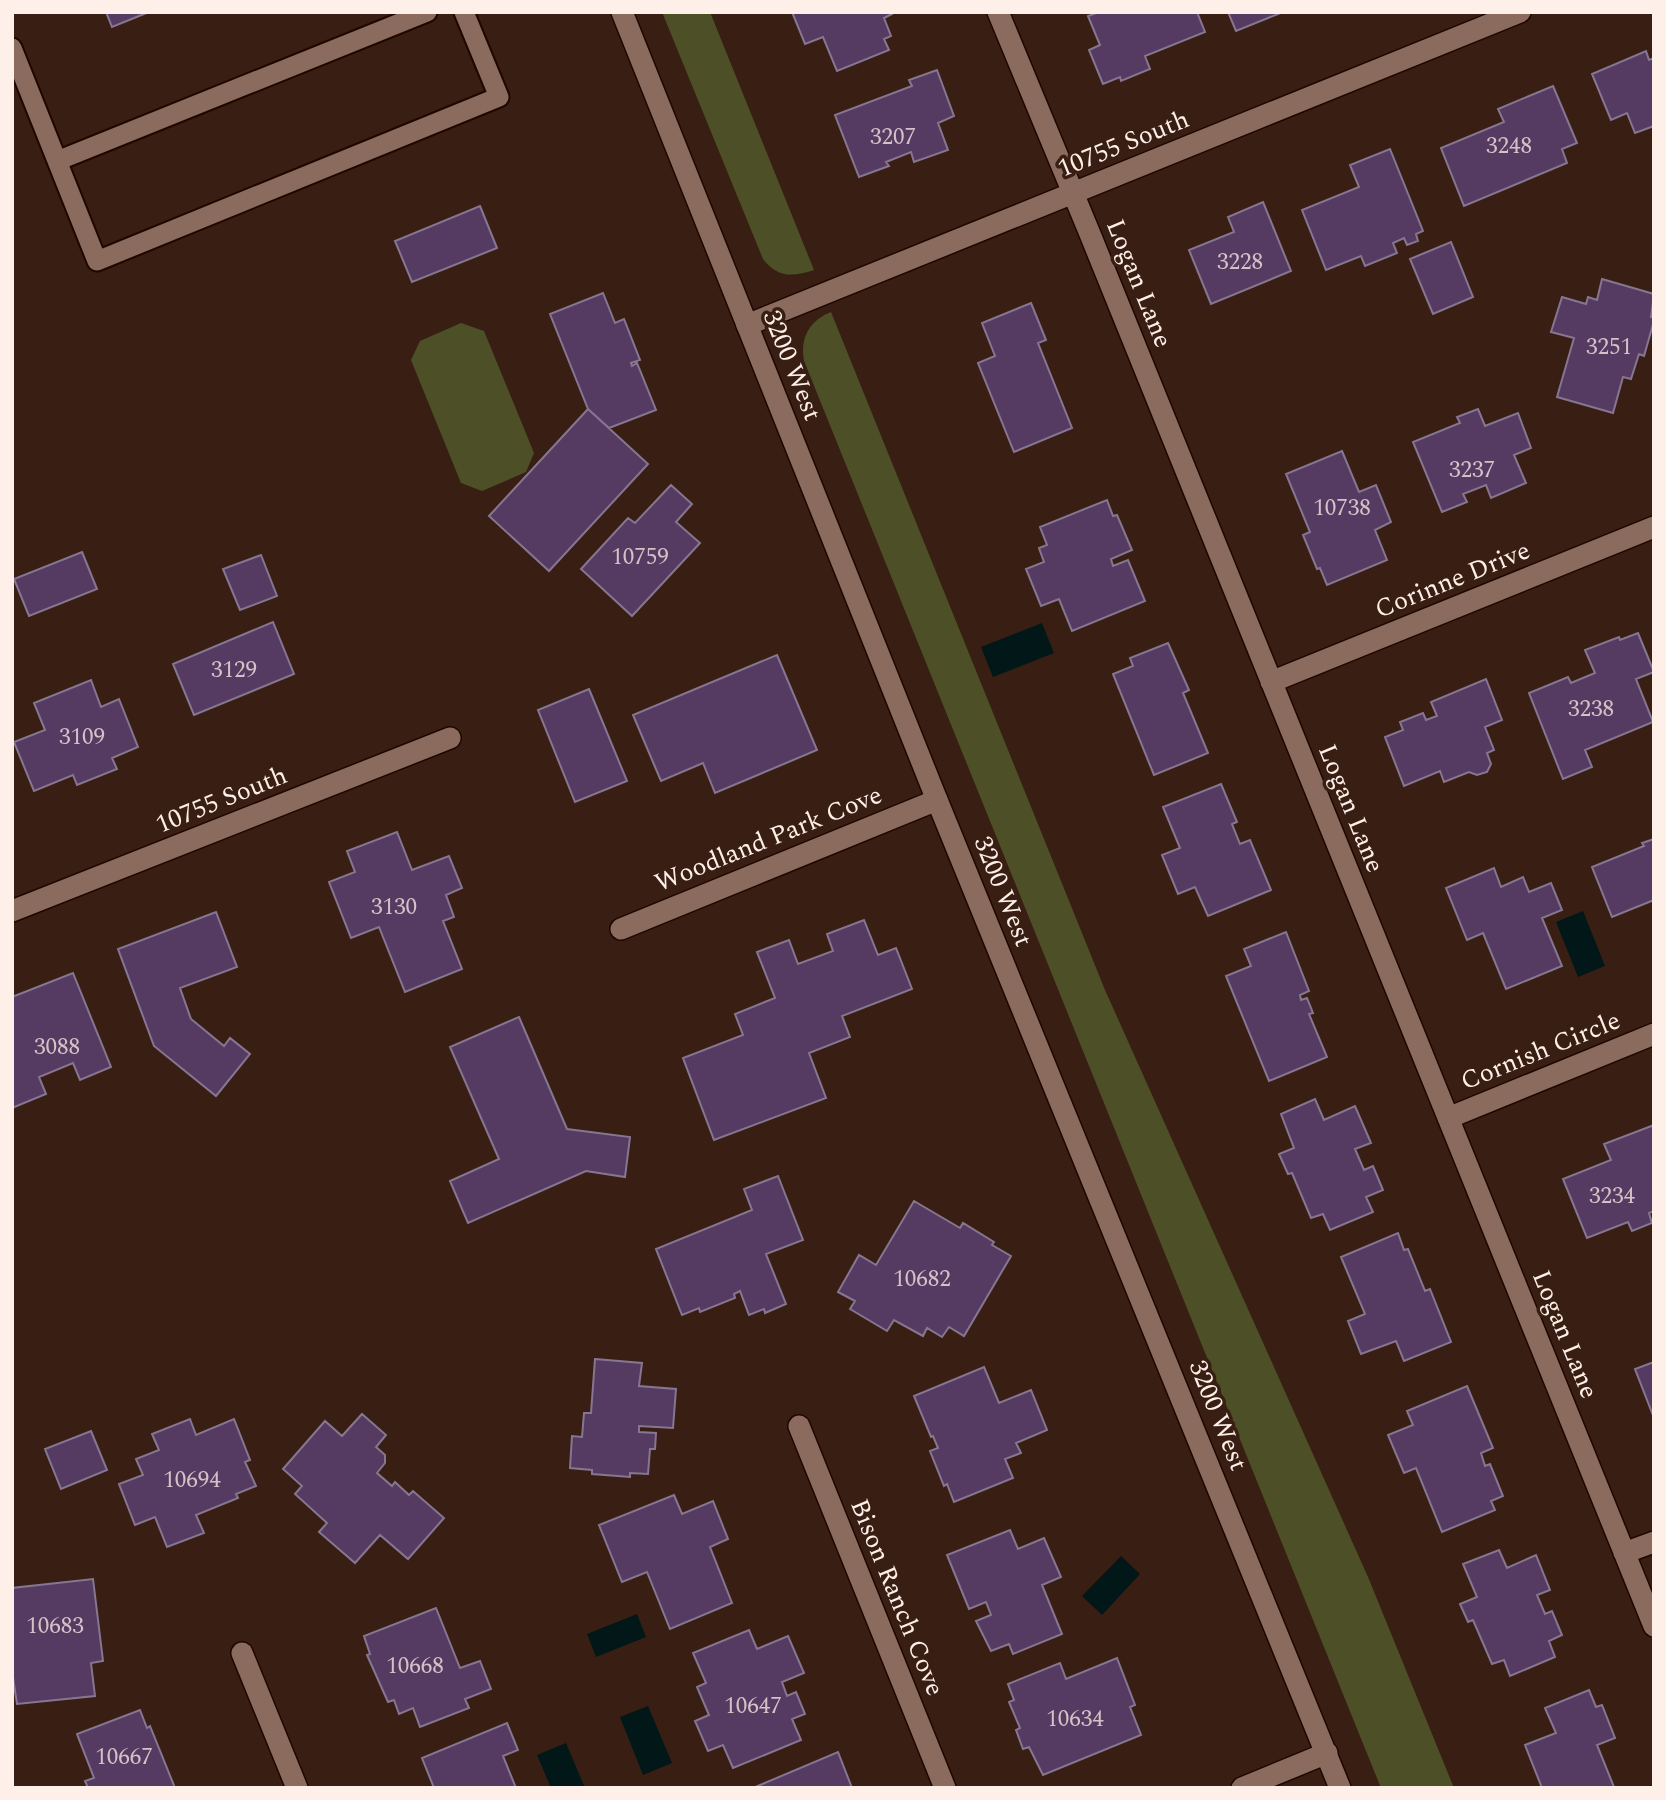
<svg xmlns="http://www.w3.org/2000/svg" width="1666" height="1800" font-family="Spectral,serif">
<rect width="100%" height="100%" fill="#391f13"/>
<path fill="#4d5027" d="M 662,12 L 710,12 L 814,270 C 792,277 778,278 763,259 Z
M 831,312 L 1105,990 L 1368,1577 L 1454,1788 L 1381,1788 L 804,361 C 800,338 809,321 831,312 Z
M 461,323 L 484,331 L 534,453 L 526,472 L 482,491 L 461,483 L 411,360 L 420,341 Z"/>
<path fill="#021718" d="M 1042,623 L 1054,653 L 993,677 L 981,647 Z
M 1583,911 L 1605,966 L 1578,977 L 1556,922 Z
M 1121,1556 L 1140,1574 L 1102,1615 L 1082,1596 Z
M 637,1614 L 646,1637 L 596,1657 L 587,1634 Z
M 648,1706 L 672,1763 L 643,1775 L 620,1717 Z
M 566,1743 L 585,1788 L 551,1788 L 537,1755 Z"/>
<path fill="#553b62" stroke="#877691" stroke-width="2" d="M 106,12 L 149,12 L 112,27 Z
M 792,12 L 891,12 L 892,14 L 884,18 L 891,36 L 884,39 L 889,50 L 837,71 L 823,37 L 805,44 Z
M 1099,12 L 1197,12 L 1205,32 L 1145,56 L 1150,69 L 1121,81 L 1120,77 L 1103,84 L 1089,50 L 1100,45 L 1088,16 Z
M 1228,12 L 1283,12 L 1236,31 Z
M 1646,51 L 1649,60 L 1654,58 L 1654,126 L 1635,133 L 1627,113 L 1611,120 L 1592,74 Z
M 937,70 L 954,116 L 938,123 L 948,150 L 914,162 L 911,152 L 886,162 L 889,166 L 859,177 L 835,115 L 912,86 L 909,80 Z
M 1553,86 L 1577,143 L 1562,149 L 1567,163 L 1464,206 L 1441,148 L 1504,122 L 1498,109 Z
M 1390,149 L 1423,231 L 1416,234 L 1418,241 L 1407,245 L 1404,238 L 1393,243 L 1397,253 L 1365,266 L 1361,256 L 1326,270 L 1302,210 L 1359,187 L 1350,165 Z
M 1263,202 L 1291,271 L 1211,304 L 1189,250 L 1234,232 L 1228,217 Z
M 480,206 L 497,248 L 412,282 L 395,241 Z
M 1451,242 L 1473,297 L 1433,314 L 1410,259 Z
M 1602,279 L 1654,294 L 1651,317 L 1654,318 L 1654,321 L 1644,356 L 1639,354 L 1631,379 L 1623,377 L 1613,413 L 1557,397 L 1574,338 L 1551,332 L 1562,297 L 1586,304 L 1588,297 L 1597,300 Z
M 603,293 L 615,323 L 624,319 L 640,360 L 631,363 L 632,366 L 637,363 L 656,410 L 609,428 L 588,409 L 550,314 Z
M 1031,303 L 1046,340 L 1038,343 L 1072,428 L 1014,452 L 978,363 L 995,356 L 982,323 Z
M 588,409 L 648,464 L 549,571 L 489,516 Z
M 1478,409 L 1485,426 L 1518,413 L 1531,448 L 1514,455 L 1526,483 L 1491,498 L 1486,485 L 1463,494 L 1467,502 L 1442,512 L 1413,442 L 1460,423 L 1457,417 Z
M 1342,451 L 1359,492 L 1376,485 L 1391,522 L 1375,530 L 1387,560 L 1327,585 L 1320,568 L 1317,569 L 1303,535 L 1310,532 L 1286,474 Z
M 671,485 L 692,504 L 676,522 L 700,543 L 632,616 L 581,569 L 628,518 L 635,523 Z
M 1107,500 L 1113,516 L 1117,515 L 1132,550 L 1111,559 L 1113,566 L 1128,560 L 1145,601 L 1072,631 L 1059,599 L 1041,606 L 1026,569 L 1044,562 L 1039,548 L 1047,545 L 1040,527 Z
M 82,552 L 97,589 L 29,616 L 14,579 Z
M 261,555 L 277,596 L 240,610 L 223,569 Z
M 273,622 L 294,674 L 194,715 L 173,664 Z
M 1638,633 L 1654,672 L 1636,679 L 1653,722 L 1585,750 L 1592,767 L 1563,779 L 1529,693 L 1568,677 L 1571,683 L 1595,673 L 1585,650 L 1619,637 L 1620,640 Z
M 1168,643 L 1189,690 L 1183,693 L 1208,753 L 1154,775 L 1113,674 L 1133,666 L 1130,658 Z
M 777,655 L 817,750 L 715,793 L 703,763 L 661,781 L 633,715 Z
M 1486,679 L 1502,720 L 1485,727 L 1494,750 L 1487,753 L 1491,764 L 1487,772 L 1477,775 L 1469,772 L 1444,782 L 1440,771 L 1404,786 L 1385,737 L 1403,730 L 1400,722 L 1423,713 L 1426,720 L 1437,716 L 1431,702 Z
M 91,680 L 101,707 L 119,699 L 138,747 L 112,758 L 117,769 L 77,785 L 73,775 L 34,791 L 14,742 L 45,730 L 34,703 Z
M 589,689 L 627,781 L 575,802 L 538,710 Z
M 1221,784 L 1237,822 L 1232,824 L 1240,844 L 1250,840 L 1271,890 L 1208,916 L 1195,887 L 1178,894 L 1162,855 L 1180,848 L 1163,807 Z
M 397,832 L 412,870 L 449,856 L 462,888 L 446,895 L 454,917 L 443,921 L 462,969 L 405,992 L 379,927 L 351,938 L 329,882 L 355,872 L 347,851 Z
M 1654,839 L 1654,900 L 1612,917 L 1592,867 L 1644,846 L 1642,843 Z
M 1494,868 L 1501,887 L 1523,877 L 1529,892 L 1551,883 L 1562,910 L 1542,918 L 1562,966 L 1506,989 L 1483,933 L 1467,940 L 1446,888 Z
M 216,912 L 237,967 L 180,988 L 191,1019 L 224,1046 L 230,1038 L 250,1054 L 216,1096 L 154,1046 L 118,949 Z
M 864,920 L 878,955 L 896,948 L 912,989 L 842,1016 L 850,1037 L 809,1053 L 826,1098 L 714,1140 L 683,1058 L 743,1035 L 735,1014 L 775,998 L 757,952 L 789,940 L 798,964 L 833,951 L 827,934 Z
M 1286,932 L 1309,991 L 1300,995 L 1301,1000 L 1307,998 L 1313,1013 L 1309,1014 L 1327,1057 L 1269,1081 L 1226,976 L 1251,966 L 1244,949 Z
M 73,973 L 111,1067 L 80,1080 L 73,1063 L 39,1077 L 46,1094 L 12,1108 L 12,997 Z
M 519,1017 L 567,1129 L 630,1137 L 625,1177 L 586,1171 L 468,1223 L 450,1181 L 499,1159 L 450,1047 Z
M 1315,1099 L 1324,1120 L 1355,1106 L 1371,1143 L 1355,1149 L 1364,1170 L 1373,1166 L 1383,1190 L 1366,1197 L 1373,1212 L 1330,1230 L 1323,1214 L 1311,1218 L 1292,1173 L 1288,1174 L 1279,1154 L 1294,1148 L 1281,1114 Z
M 1654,1125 L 1654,1211 L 1649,1213 L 1652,1223 L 1632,1231 L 1628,1222 L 1587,1238 L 1563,1179 L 1611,1160 L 1604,1144 Z
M 778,1176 L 803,1240 L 766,1254 L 786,1304 L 765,1313 L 764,1309 L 749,1315 L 740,1291 L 734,1294 L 735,1298 L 700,1312 L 699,1308 L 682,1315 L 656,1249 L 752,1210 L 744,1189 Z
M 914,1201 L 960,1228 L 963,1223 L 994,1242 L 992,1245 L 1011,1256 L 964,1336 L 949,1327 L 942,1337 L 927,1328 L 923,1336 L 894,1320 L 887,1331 L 850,1309 L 855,1301 L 838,1292 L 859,1255 L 876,1265 Z
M 1398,1233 L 1404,1250 L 1408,1249 L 1425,1291 L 1430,1289 L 1451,1342 L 1404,1361 L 1396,1341 L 1361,1354 L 1348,1321 L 1365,1314 L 1341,1257 Z
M 595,1359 L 642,1363 L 639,1386 L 676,1389 L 673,1428 L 639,1426 L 639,1432 L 656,1433 L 655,1449 L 650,1449 L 648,1474 L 630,1473 L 630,1477 L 592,1474 L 592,1470 L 570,1468 L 572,1436 L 582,1437 L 584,1413 L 591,1413 Z
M 1654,1362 L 1654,1418 L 1635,1369 Z
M 984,1367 L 999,1403 L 1031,1390 L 1047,1430 L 1016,1443 L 1021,1453 L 1005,1459 L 1013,1478 L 954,1502 L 947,1484 L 944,1486 L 930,1451 L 938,1448 L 933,1436 L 931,1437 L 914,1396 Z
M 1467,1386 L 1493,1448 L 1481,1453 L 1485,1466 L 1490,1464 L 1503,1496 L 1491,1501 L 1495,1510 L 1442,1532 L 1416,1468 L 1404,1473 L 1388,1435 L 1413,1425 L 1407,1411 Z
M 362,1414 L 386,1435 L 376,1447 L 385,1455 L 385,1463 L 377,1473 L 392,1486 L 395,1482 L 409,1495 L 413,1491 L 444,1518 L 408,1559 L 380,1535 L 355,1563 L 319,1532 L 327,1523 L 295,1494 L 302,1486 L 283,1469 L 325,1421 L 342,1436 Z
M 190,1419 L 196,1435 L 234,1419 L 250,1460 L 245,1462 L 256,1486 L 236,1494 L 238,1498 L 196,1515 L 204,1533 L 167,1547 L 155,1517 L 135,1525 L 119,1484 L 143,1475 L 136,1459 L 159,1450 L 152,1434 Z
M 91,1431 L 107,1470 L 61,1489 L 45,1449 Z
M 674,1495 L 682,1514 L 713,1501 L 728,1539 L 710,1547 L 732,1603 L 670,1629 L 647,1572 L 622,1582 L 599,1525 Z
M 1010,1530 L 1018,1549 L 1044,1538 L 1061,1577 L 1042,1585 L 1062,1634 L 1013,1654 L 1009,1644 L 991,1651 L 976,1621 L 991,1615 L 986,1602 L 969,1609 L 947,1555 Z
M 1499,1550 L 1507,1568 L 1536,1555 L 1550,1590 L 1537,1595 L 1545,1614 L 1552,1611 L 1562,1635 L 1549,1641 L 1555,1657 L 1510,1676 L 1504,1660 L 1492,1664 L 1473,1620 L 1468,1622 L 1460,1604 L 1477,1597 L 1463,1564 Z
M 93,1579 L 103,1661 L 91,1663 L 95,1696 L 17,1704 L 12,1671 L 12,1588 Z
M 436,1608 L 460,1668 L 480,1661 L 491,1689 L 465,1699 L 469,1708 L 420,1727 L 413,1708 L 399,1714 L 394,1700 L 388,1702 L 367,1655 L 370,1654 L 364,1636 Z
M 749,1630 L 757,1649 L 788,1636 L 804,1673 L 782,1682 L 787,1696 L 796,1692 L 805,1714 L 792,1719 L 801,1740 L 733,1768 L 723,1745 L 708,1751 L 695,1721 L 709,1715 L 697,1687 L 706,1683 L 693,1653 Z
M 1117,1658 L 1135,1705 L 1130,1707 L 1141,1735 L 1043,1775 L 1029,1747 L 1023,1749 L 1016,1730 L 1020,1728 L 1009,1702 L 1014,1700 L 1008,1684 L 1060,1663 L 1066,1679 Z
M 1589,1690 L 1596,1707 L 1602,1705 L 1615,1738 L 1597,1745 L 1614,1787 L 1542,1788 L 1525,1745 L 1556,1733 L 1545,1708 Z
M 140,1710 L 147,1728 L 150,1726 L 175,1788 L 88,1788 L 85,1781 L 94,1778 L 77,1734 Z
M 507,1723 L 518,1750 L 503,1756 L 516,1788 L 434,1788 L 422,1758 Z
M 838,1752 L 852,1788 L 753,1788 Z"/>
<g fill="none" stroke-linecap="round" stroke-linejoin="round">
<g stroke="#1f0701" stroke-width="23">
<path id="lane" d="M 12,48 L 97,261 L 499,97 L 464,12
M 57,161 L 427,12"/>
</g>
<g stroke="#1f0701" stroke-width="24">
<path id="street" d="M 998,12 L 1090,234 L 1654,1626
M 747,325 L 1520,12
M 1271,682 L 1654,527
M 12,911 L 450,738
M 621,929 L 937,800
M 1448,1118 L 1654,1034
M 799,1426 L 945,1788
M 1624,1553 L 1654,1542
M 242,1653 L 297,1788
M 1242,1788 L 1327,1753"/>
</g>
<g stroke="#1f0701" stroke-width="24">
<path id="secondary" d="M 622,12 L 937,800 L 1340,1788"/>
</g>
<use href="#lane" stroke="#8a6b5d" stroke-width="19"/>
<use href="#street" stroke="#8a6b5d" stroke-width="21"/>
<use href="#secondary" stroke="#8a6b5d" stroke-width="21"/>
</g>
<g text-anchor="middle" stroke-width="7" stroke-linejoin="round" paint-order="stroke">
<g font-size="23" fill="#d4c2c7">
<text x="893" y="144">3207</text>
<text x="1509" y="153">3248</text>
<text x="1240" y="269">3228</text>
<text x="1609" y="354">3251</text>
<text x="1472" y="477">3237</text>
<text x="1342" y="515">10738</text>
<text x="640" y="564">10759</text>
<text x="234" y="677">3129</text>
<text x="1591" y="716">3238</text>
<text x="82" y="744">3109</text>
<text x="394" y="914">3130</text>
<text x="57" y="1054">3088</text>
<text x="1612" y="1203">3234</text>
<text x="922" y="1286">10682</text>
<text x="192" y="1487">10694</text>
<text x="55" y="1633">10683</text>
<text x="415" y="1673">10668</text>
<text x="753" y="1713">10647</text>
<text x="1075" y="1726">10634</text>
<text x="124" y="1764">10667</text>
</g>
<g font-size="26" fill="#feefe9" stroke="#391f13">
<text transform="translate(1123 143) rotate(-22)" y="9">10755 South</text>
<text transform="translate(1140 283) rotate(68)" y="9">Logan Lane</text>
<text transform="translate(793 365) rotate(68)" y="9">3200 West</text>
<text transform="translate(1452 579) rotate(-22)" y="9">Corinne Drive</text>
<text transform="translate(221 799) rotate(-22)" y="9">10755 South</text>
<text transform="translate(1352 808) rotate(68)" y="9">Logan Lane</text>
<text transform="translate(768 838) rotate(-22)" y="9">Woodland Park Cove</text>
<text transform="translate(1004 891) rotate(68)" y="9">3200 West</text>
<text transform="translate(1540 1050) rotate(-22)" y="9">Cornish Circle</text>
<text transform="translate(1566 1334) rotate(68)" y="9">Logan Lane</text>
<text transform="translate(1219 1415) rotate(68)" y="9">3200 West</text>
<text transform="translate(898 1597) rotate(68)" y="9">Bison Ranch Cove</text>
</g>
</g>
<rect width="1666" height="1800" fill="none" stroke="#feefe9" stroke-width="28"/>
</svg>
